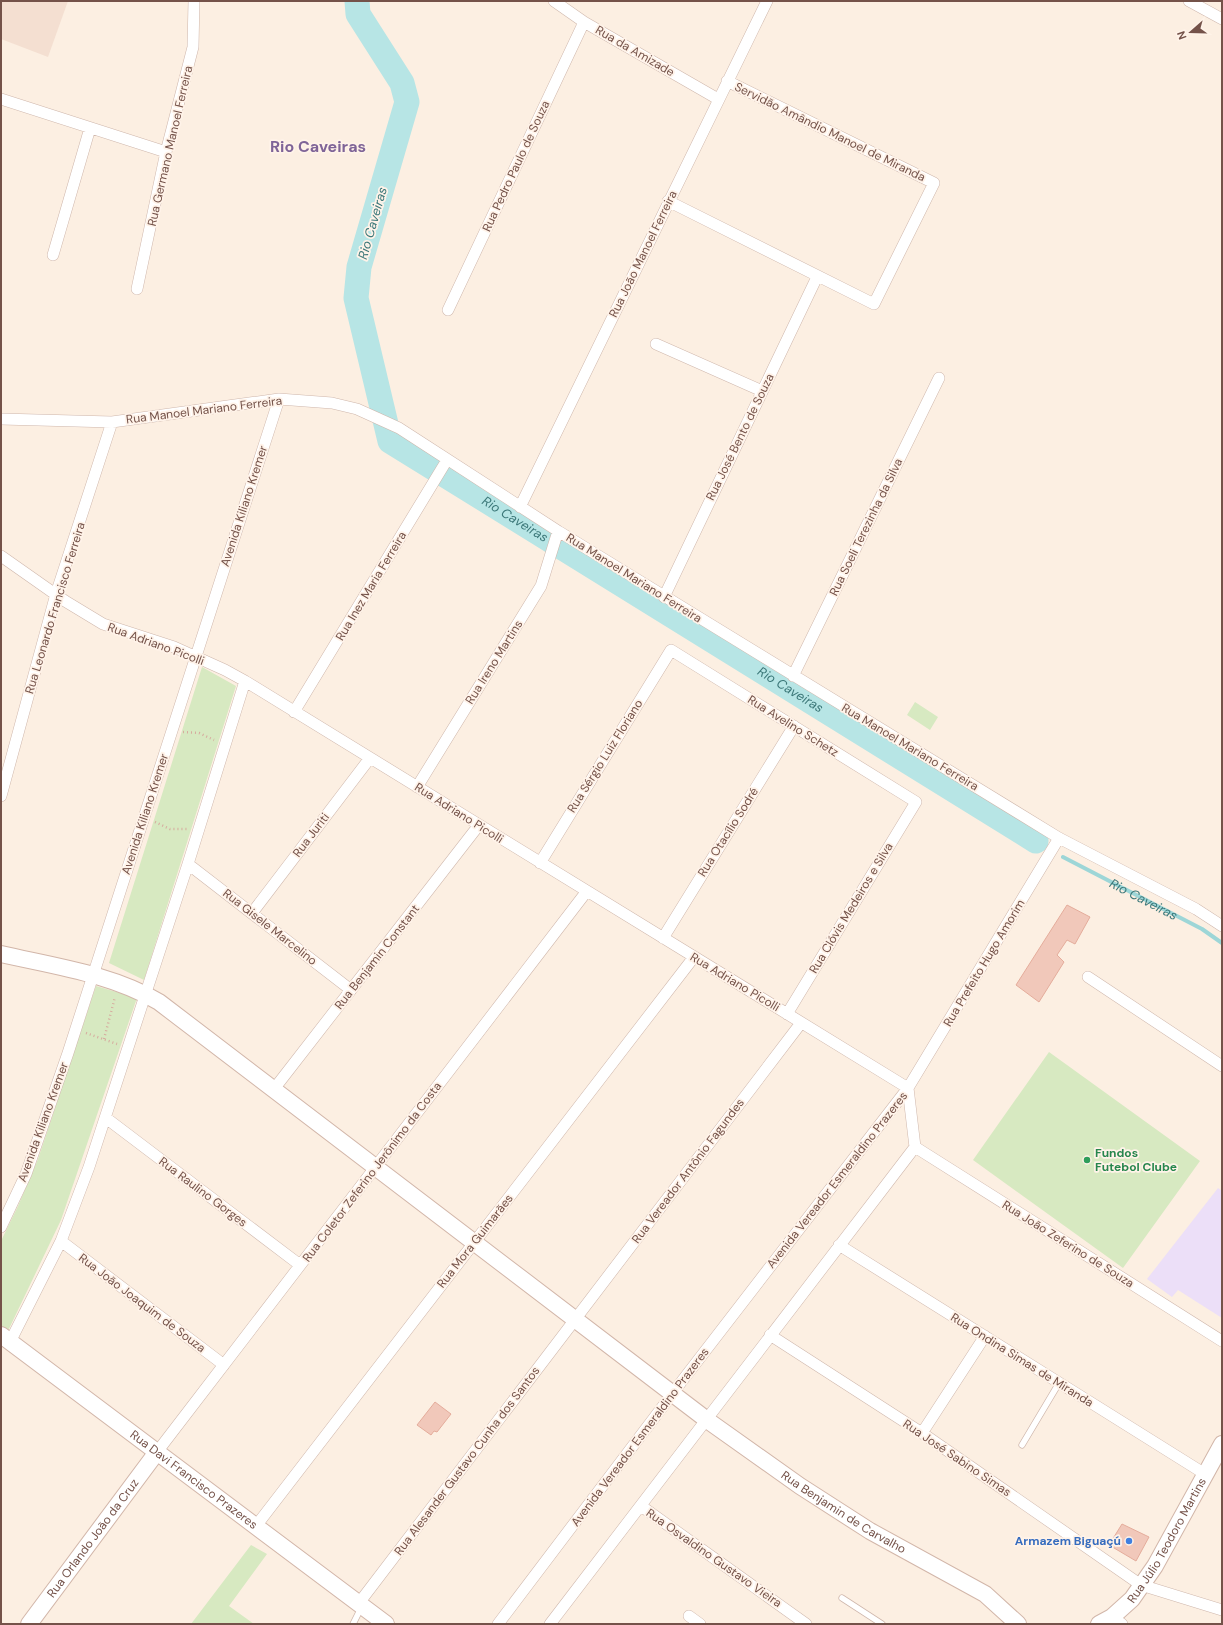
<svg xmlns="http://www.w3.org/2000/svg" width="1223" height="1625" font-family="'DM Sans',sans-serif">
<rect width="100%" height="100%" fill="#fcefe2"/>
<path fill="#f4dfd1" d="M 1,1 L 68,1 L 48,57 L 1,39 Z"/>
<path fill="#ecdff8" d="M 1218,1188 L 1222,1191 L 1222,1318 L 1178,1290 L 1172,1297 L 1147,1279 Z"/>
<path fill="#d7e9c1" d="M 202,667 L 236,686 L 144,980 L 109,963 Z
M 915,702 L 938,717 L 930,730 L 907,715 Z
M 96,986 L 137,998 L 61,1220 L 7,1333 L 1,1328 L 1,1241 L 18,1206 L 38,1159 Z
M 1049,1052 L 1200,1161 L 1123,1268 L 973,1160 Z
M 251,1545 L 267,1554 L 229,1606 L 254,1624 L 191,1624 Z"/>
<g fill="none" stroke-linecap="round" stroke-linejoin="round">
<path stroke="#9dd6d7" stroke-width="4" id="s1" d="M 1063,857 L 1202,929 L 1222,943"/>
<path stroke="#b7e5e5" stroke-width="25" id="s2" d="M 357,1 L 358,14 L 402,83 L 407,102 L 359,267 L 356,298 L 390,441 L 1036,841"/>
</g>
<path fill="#f1c8ba" stroke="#e4ac9b" d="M 1067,905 L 1090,917 L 1075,944 L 1067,940 L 1057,955 L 1064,962 L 1039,1002 L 1016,985 Z
M 435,1402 L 451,1414 L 437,1432 L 434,1431 L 431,1435 L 417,1425 Z
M 1122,1524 L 1149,1537 L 1136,1561 L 1109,1545 Z"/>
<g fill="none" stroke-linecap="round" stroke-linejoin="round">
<g stroke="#cfb7ac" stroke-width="7">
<path id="lane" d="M 1022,1445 L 1059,1383
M 842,1598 L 882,1624
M 353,1624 L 361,1608"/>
</g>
<g stroke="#cfb7ac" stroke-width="12">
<path id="street" d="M 554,1 L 584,22 L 718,99
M 1189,1 L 1222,19
M 1,99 L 166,152
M 668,201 L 874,304 L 934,183 L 727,81
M 53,255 L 90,128
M 137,289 L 166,152 L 193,47 L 194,1
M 448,310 L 584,22
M 656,344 L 762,391
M 1,419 L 112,422 L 279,399 L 332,403 L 357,409 L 399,428 L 558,531 L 1059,838 L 1196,909 L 1222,926
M 520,507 L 767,1
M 1,556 L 65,601 L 103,624 L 174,647 L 225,670 L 245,681 L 908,1088
M 664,597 L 817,277
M 793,676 L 939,378
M 294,712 L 447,460
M 417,787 L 541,586 L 558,531
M 1,796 L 56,594 L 112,422
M 540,863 L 671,650 L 916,802 L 787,1014
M 188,864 L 351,990
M 252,913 L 370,758
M 663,938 L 794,726
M 1088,977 L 1222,1066
M 274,1089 L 479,825
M 106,1118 L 300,1265
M 915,1147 L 1222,1341
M 1,1227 L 26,1174 L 68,1053 L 279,399
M 61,1241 L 224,1365
M 839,1245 L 1205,1474
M 770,1335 L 922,1433 L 1141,1585 L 1222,1610
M 10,1342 L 61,1241 L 89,1167 L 188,864 L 245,681
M 922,1433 L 985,1336
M 157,1452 L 587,891
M 641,1506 L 806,1624
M 256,1526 L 694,957
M 359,1603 L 801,1023
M 689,1616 L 700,1624
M 1112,1617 L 1122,1624
M 498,1624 L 682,1381 L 908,1088 L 1059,838
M 550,1624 L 915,1147 L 908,1088"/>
</g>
<g stroke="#d2b6a9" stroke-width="18">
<g id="secondary">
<path id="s3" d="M 1,954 C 53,966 112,974 159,1002 L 707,1420 L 800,1486 L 870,1531 L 985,1594 L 1018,1624"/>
<path id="s4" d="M 1,1335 L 386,1624"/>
<path id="s5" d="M 29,1624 L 157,1452"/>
<path id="s6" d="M 1099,1624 L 1112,1617 L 1132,1599 L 1155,1566 L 1222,1444"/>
</g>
</g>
<path stroke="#d6ab9e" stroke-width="2.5" stroke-dasharray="1 3" stroke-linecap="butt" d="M 183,732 L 199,733 L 214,740
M 155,822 L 170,829 L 187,829
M 86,1033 L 117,1044
M 104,1039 L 115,997"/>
<use href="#lane" stroke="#fff" stroke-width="5.5"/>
<use href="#street" stroke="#fff" stroke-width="11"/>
<use href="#secondary" stroke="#fff" stroke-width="16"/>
</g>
<circle fill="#2e9e5b" stroke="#fff3e9" stroke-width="1.5" cx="1087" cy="1160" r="4"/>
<circle fill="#3f7fe0" stroke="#fff3e9" stroke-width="1.5" cx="1129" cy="1541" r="4"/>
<g text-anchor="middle" stroke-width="3.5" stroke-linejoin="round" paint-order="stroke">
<g font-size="12" fill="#745249" stroke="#fff3e9">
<text transform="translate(635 51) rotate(30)" y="4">Rua da Amizade</text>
<text transform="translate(830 132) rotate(26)" y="4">Servidão Amândio Manoel de Miranda</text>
<text transform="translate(170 146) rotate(-77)" y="4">Rua Germano Manoel Ferreira</text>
<text transform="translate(516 166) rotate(-65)" y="4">Rua Pedro Paulo de Souza</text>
<text transform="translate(643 254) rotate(-64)" y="4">Rua João Manoel Ferreira</text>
<text transform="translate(204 410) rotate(-7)" y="4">Rua Manoel Mariano Ferreira</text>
<text transform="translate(740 437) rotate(-64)" y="4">Rua José Bento de Souza</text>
<text transform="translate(244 506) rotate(-72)" y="4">Avenida Kiliano Kremer</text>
<text transform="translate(866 527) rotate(-64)" y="4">Rua Soeli Terezinha da Silva</text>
<text transform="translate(634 578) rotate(32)" y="4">Rua Manoel Mariano Ferreira</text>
<text transform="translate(371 586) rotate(-59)" y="4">Rua Inez Maria Ferreira</text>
<text transform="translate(55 608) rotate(-73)" y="4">Rua Leonardo Francisco Ferreira</text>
<text transform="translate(156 644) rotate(20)" y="4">Rua Adriano Picolli</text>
<text transform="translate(494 662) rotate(-58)" y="4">Rua Ireno Martins</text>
<text transform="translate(793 726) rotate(32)" y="4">Rua Avelino Schetz</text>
<text transform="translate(910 747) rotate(31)" y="4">Rua Manoel Mariano Ferreira</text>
<text transform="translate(605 756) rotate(-58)" y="4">Rua Sérgio Luiz Floriano</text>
<text transform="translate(459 813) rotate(32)" y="4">Rua Adriano Picolli</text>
<text transform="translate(145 814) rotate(-72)" y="4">Avenida Kiliano Kremer</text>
<text transform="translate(728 832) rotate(-58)" y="4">Rua Otacílio Sodré</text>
<text transform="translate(311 835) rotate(-53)" y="4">Rua Juriti</text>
<text transform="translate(851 908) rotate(-59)" y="4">Rua Clóvis Medeiros e Silva</text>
<text transform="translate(270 927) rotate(38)" y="4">Rua Gisele Marcelino</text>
<text transform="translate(377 957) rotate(-52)" y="4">Rua Benjamin Constant</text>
<text transform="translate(984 963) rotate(-59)" y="4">Rua Prefeito Hugo Amorim</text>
<text transform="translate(735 982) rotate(31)" y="4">Rua Adriano Picolli</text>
<text transform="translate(43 1122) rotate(-70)" y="4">Avenida Kiliano Kremer</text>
<text transform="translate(688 1171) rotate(-53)" y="4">Rua Vereador Antônio Fagundes</text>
<text transform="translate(372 1172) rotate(-53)" y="4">Rua Coletor Zeferino Jerônimo da Costa</text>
<text transform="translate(837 1180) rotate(-52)" y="4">Avenida Vereador Esmeraldino Prazeres</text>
<text transform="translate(203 1192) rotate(37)" y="4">Rua Raulino Gorges</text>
<text transform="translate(475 1241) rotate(-52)" y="4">Rua Mora Guimarães</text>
<text transform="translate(1068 1244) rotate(32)" y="4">Rua João Zeferino de Souza</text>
<text transform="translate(142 1303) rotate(37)" y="4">Rua João Joaquim de Souza</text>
<text transform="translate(1022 1360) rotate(32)" y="4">Rua Ondina Simas de Miranda</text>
<text transform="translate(640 1437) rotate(-53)" y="4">Avenida Vereador Esmeraldino Prazeres</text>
<text transform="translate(957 1458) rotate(34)" y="4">Rua José Sabino Simas</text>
<text transform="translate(467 1461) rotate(-53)" y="4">Rua Alesander Gustavo Cunha dos Santos</text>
<text dy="4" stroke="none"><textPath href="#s4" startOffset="241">Rua Davi Francisco Prazeres</textPath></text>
<text dy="4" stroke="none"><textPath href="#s3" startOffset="1020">Rua Benjamin de Carvalho</textPath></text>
<text dy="4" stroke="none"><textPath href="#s5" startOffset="107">Rua Orlando João da Cruz</textPath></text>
<text dy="4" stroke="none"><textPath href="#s6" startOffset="110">Rua Júlio Teodoro Martins</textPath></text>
<text transform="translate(714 1558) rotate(35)" y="4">Rua Osvaldino Gustavo Vieira</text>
</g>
<g font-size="12" font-weight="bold" fill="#27864d" stroke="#fff3e9" text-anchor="start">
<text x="1095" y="1157">Fundos<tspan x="1095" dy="14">Futebol Clube</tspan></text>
</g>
<g font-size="12" font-weight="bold" fill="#366cbe" stroke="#fff3e9" text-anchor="end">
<text x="1121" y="1545">Armazem Biguaçú</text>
</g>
<g font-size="13" font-style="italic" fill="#3c7879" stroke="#fff3e9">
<text transform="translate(372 223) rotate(-74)" y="5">Rio Caveiras</text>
<text dy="5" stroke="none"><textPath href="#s2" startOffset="612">Rio Caveiras</textPath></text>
<text dy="5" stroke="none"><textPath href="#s2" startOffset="936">Rio Caveiras</textPath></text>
<text dy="5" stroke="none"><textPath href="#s1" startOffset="91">Rio Caveiras</textPath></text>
</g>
<g font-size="16" font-weight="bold" fill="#7f6497" stroke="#fff3e9">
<text x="318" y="152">Rio Caveiras</text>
</g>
</g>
<rect width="1223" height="1625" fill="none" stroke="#745249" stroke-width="4"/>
<g transform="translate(1191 32) rotate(250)" stroke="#fff3e9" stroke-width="3" paint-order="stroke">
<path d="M0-3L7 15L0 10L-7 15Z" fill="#745249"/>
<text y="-6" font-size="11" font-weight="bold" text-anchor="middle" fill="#745249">N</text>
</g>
</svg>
